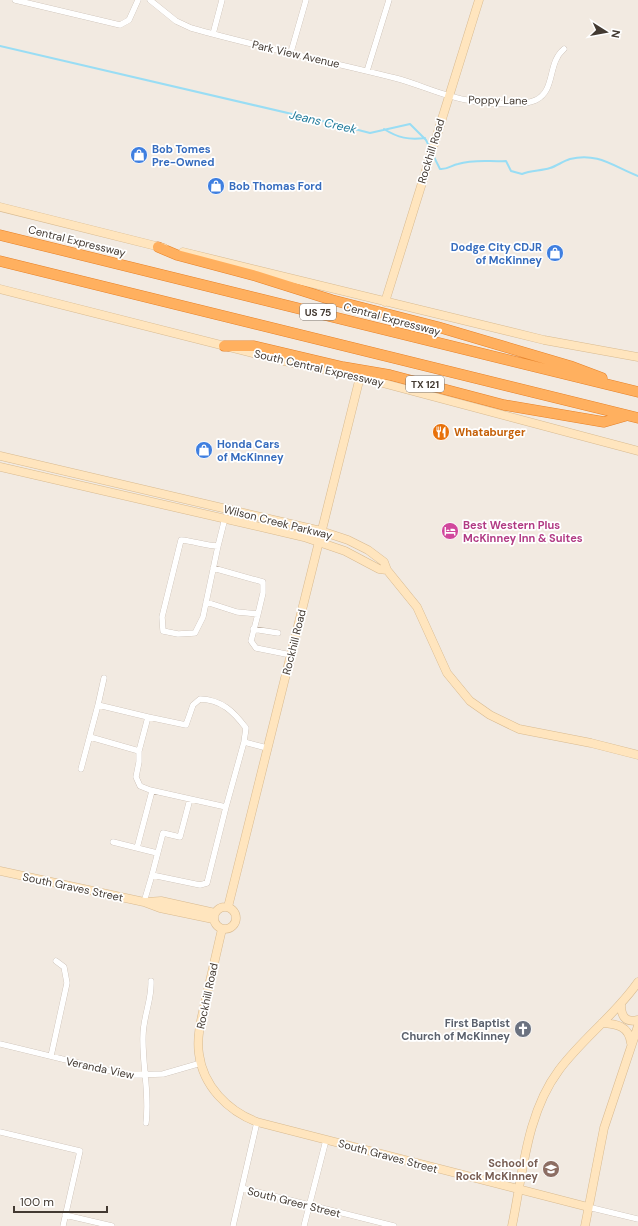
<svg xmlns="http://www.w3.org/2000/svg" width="638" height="1226" font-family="'DM Sans',sans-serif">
<rect width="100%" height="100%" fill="#f2eae1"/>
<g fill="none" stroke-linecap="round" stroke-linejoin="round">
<path stroke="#99ddf4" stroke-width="2" d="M 0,46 L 335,124 L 370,133 L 410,124 L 426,140 L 430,148
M 384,129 C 398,138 409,140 425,138
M 433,155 L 440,169 C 447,170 452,165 458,164 C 474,159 490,162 506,161 L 511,171 L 522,174 C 531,170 541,171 550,168 C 557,166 563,161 570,159 C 598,152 614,167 638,176"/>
<g stroke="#c0b3a7" stroke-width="6">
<path id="street" d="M 15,0 L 120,25 L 129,20 L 138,0
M 150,0 L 176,21 L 191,28 C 258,47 327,61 395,78 C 419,84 442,96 467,100 C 483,103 522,107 536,100 C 556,90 547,63 564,49
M 213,34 L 222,0
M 291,52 L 306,0
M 367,71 L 389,0
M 218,546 L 203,617 L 195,633 L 178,634 L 163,631 L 162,617 L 181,540 C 194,541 206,546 218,546 L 225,518
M 206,602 L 237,612 L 258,614 L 263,593 L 263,582 L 213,568
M 258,614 L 251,641 L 256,648 L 291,655
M 253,629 L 278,633
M 104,678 L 98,705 L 148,717
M 90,737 L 139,751
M 244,742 L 226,807 L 150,790 L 140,786 L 136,777 L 139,762 L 139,751 L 148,717 L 186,725 L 193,705 L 200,699 C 222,700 233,711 246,728 L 244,742 L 267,748
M 81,769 L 98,705
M 113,842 L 157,853
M 137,848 L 152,791
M 152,875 L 163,833 L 180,837 L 190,799
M 144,902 L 152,875 L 200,885 L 207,883 L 226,807
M 0,1044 L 128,1075 L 163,1074 L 201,1063
M 51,1056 L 67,983 L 64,967 L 56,961
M 146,1123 C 150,1093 142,1066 143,1036 C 143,1017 152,1000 151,981
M 0,1132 L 80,1151 L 63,1226
M 242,1188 L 394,1226
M 588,1207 L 638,1219
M 65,1215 L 112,1226
M 233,1226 L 257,1122
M 304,1226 L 326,1140"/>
</g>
<g stroke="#d8ba90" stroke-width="9">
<path id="secondary" d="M 0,207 L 164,248
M 183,252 L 544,340 L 638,357
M 0,289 L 284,361 L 360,377 L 638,451
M 385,302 L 479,0
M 0,456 L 321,531 L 348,540 L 368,550 L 384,562 L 387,570 L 417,607 L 447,673 L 470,701 L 490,715 L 519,729 L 591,743 L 638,755
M 0,467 L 304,537 L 345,551 L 379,569 L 387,570
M 0,871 L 144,902 L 160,908 L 213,919
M 146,902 L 161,901 L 215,913
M214 918a11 11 0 1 1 22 0a11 11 0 1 1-22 0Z
M 228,907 L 360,377
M 222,929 C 217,950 212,972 207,994 C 203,1013 196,1034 199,1054 C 203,1086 228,1111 257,1122 L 588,1207
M 621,1004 C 621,1016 625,1023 638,1020
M 602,1023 C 617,1024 629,1026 631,1043
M 512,1226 C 523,1174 526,1114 559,1070 C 583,1038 615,1015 638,982
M 585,1226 L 604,1128 L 638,1026"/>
</g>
<g stroke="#e68128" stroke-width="11">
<path id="highway" d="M 0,235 L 638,392
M 158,247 L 177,255 L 256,276 L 332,300 L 438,327 L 570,366 L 602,378
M 0,261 L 638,418
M 224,346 L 254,346 L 343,367 L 390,375 L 504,405 L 604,422 L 625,416"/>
</g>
<use href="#street" stroke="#fff" stroke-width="5.5"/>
<use href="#secondary" stroke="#ffe5be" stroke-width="8"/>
<use href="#highway" stroke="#ffb05f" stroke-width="10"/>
</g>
<defs>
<g id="shop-disc" transform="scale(0.9)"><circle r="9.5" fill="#3f7fe0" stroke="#fff"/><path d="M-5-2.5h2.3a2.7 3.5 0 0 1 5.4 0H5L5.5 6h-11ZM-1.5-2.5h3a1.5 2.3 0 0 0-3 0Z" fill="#fff"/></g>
<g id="restaurant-disc" transform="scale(0.9)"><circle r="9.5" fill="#e8710a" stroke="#fff"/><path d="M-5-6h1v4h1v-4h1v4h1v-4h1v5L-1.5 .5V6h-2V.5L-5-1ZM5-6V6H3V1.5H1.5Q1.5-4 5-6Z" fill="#fff"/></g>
<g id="hotel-disc" transform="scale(0.9)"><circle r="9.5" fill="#d1479c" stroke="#fff"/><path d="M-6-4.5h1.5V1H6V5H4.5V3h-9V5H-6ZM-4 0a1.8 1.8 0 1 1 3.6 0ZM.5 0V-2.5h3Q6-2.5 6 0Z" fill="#fff"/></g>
<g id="church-disc" transform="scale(0.9)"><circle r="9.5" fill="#6b7280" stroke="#fff"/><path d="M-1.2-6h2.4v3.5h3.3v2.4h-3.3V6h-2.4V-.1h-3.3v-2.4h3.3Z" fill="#fff"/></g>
<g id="school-disc" transform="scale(0.9)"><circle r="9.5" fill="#8d6e63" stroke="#fff"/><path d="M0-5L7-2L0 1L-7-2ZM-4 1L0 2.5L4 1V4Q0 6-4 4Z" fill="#fff"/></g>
</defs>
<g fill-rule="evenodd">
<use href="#shop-disc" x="139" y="155"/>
<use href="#shop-disc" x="216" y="186"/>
<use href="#shop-disc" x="555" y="253"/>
<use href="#restaurant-disc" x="441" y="432"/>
<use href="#shop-disc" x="204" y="450"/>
<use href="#hotel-disc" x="450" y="531"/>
<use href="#church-disc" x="523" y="1029"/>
<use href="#school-disc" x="551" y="1169"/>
</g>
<g text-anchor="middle" stroke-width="3.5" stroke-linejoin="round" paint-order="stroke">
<g fill="#fff" stroke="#7b7570" stroke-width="1">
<rect x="300" y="304" width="36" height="16" rx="3"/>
<rect x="406" y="376" width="38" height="16" rx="3"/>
</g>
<g font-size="10" font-weight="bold" fill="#433a32">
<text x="318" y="316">US 75</text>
<text x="425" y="388">TX 121</text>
</g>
<g font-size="11" fill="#433a32" stroke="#fff">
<text transform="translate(296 54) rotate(13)" y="4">Park View Avenue</text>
<text transform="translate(498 100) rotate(1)" y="4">Poppy Lane</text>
<text transform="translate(431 151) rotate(-73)" y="4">Rockhill Road</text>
<text transform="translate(77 241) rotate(14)" y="4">Central Expressway</text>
<text transform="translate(392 319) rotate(15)" y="4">Central Expressway</text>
<text transform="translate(319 368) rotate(13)" y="4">South Central Expressway</text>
<text transform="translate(278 522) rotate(14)" y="4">Wilson Creek Parkway</text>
<text transform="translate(294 642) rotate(-76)" y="4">Rockhill Road</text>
<text transform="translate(73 887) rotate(12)" y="4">South Graves Street</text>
<text transform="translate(207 996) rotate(-78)" y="4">Rockhill Road</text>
<text transform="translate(100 1068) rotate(12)" y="4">Veranda View</text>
<text transform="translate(388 1156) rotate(15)" y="4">South Graves Street</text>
<text transform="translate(294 1202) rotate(14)" y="4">South Greer Street</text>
</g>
<g font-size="11" font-weight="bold" fill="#366cbe" stroke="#fff" text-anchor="start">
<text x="152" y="153">Bob Tomes<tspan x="152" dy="13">Pre-Owned</tspan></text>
<text x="229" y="190">Bob Thomas Ford</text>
<text x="542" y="251" text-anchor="end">Dodge City CDJR<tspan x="542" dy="13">of McKinney</tspan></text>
<text x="217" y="448">Honda Cars<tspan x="217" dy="13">of McKinney</tspan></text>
</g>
<g font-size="11" font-weight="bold" fill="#c56008" stroke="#fff" text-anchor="start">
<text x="454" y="436">Whataburger</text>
</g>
<g font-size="11" font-weight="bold" fill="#b23c85" stroke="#fff" text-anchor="start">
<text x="463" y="529">Best Western Plus<tspan x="463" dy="13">McKinney Inn &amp; Suites</tspan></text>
</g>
<g font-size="11" font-weight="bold" fill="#5b616d" stroke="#fff" text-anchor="end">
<text x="510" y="1027">First Baptist<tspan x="510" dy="13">Church of McKinney</tspan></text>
</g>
<g font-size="11" font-weight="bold" fill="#785e54" stroke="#fff" text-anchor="end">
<text x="538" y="1167">School of<tspan x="538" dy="13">Rock McKinney</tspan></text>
</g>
<g font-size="12" font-style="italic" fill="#237c9c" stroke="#fff">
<text transform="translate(323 122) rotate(13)" y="4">Jeans Creek</text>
</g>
</g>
<g transform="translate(606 32) rotate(101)" stroke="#ffffff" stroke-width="3" paint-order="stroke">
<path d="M0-3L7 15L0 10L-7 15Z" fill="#433a32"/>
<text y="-6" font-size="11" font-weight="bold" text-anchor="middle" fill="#433a32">N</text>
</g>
<path d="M14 1206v6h93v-6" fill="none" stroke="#433a32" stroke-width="2"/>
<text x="20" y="1206" font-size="12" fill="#433a32" stroke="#ffffff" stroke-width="3" paint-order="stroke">100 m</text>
</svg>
